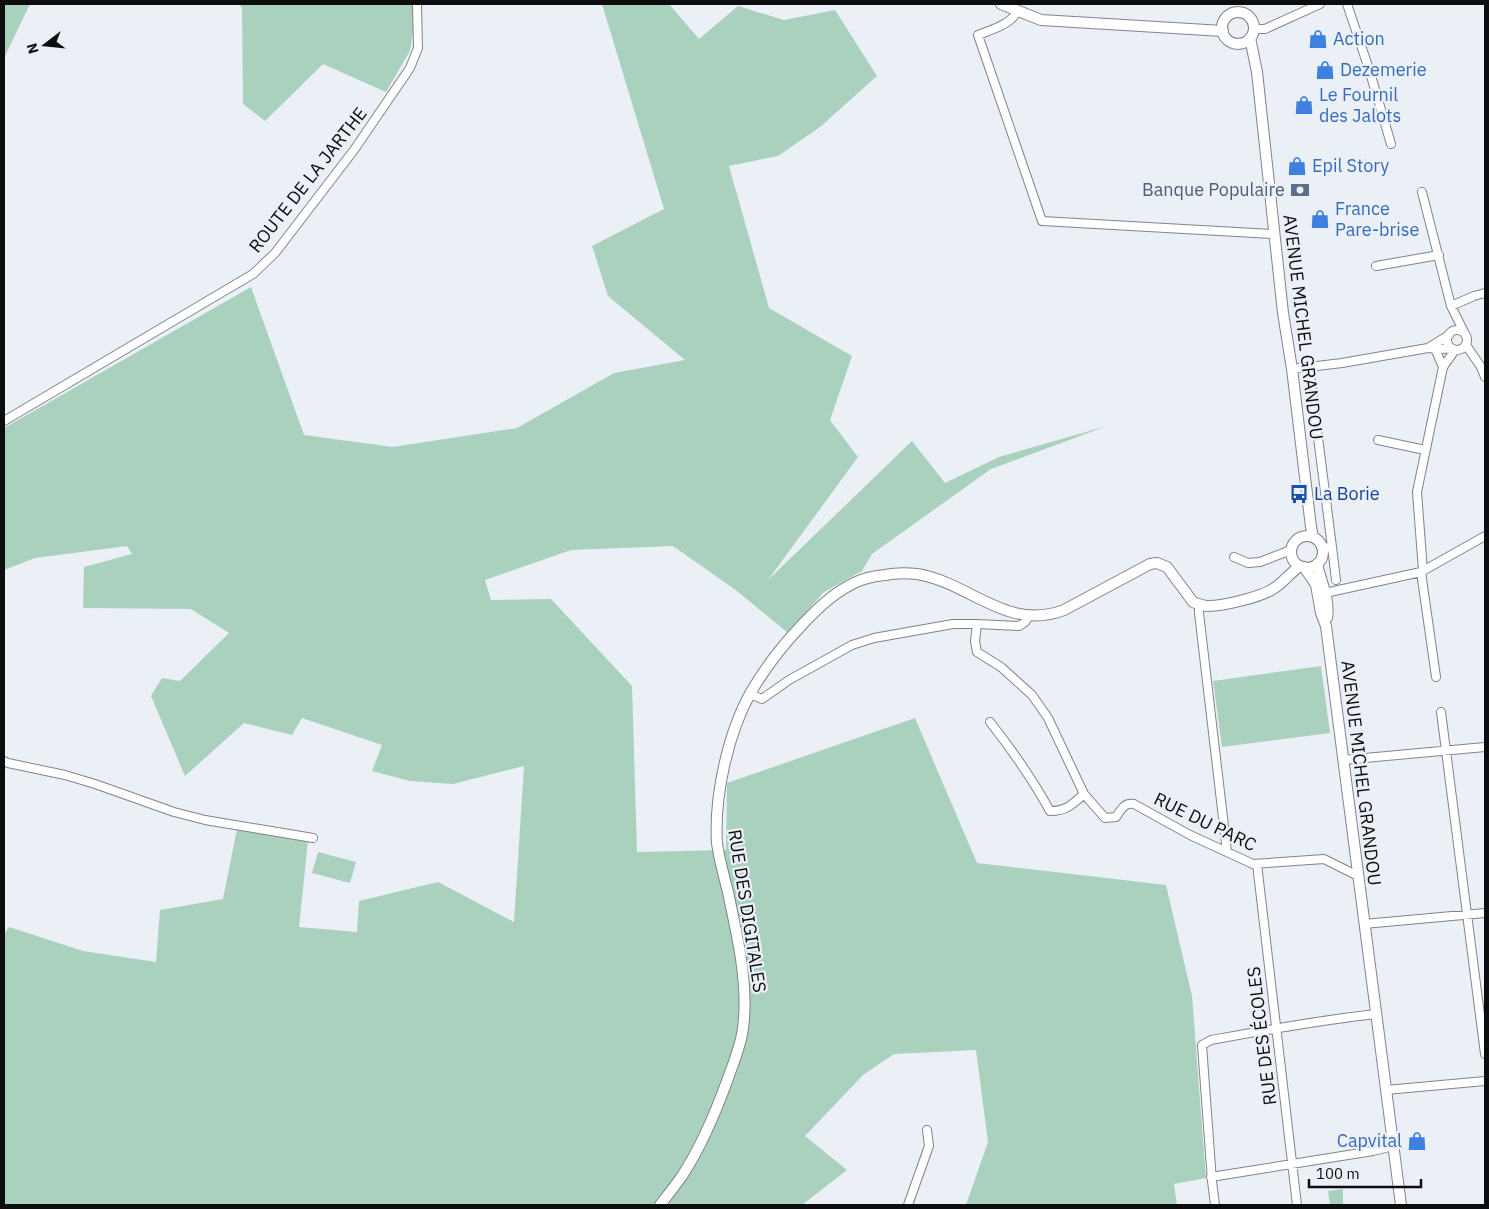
<svg xmlns="http://www.w3.org/2000/svg" width="1489" height="1209" font-family="'IBM Plex Sans',sans-serif">
<rect width="100%" height="100%" fill="#ebeff6"/>
<path fill="#aad1be" d="M 4,4 L 30,4 L 4,58 Z
M 239,4 L 414,4 L 415,20 L 410,51 L 386,92 L 323,64 L 265,121 L 243,104 L 242,8 Z
M 602,4 L 669,4 L 699,39 L 738,6 L 784,20 L 835,10 L 877,76 L 820,127 L 778,156 L 729,166 L 769,308 L 852,356 L 830,420 L 858,457 L 768,580 L 912,441 L 945,483 L 999,457 L 1107,426 L 991,469 L 872,554 L 862,571 L 824,592 L 788,633 L 737,591 L 673,546 L 571,550 L 485,580 L 491,600 L 551,599 L 632,686 L 637,852 L 726,850 L 727,783 L 915,718 L 977,863 L 1166,885 L 1192,996 L 1206,1178 L 1174,1184 L 1177,1205 L 966,1205 L 988,1142 L 976,1050 L 894,1054 L 863,1075 L 805,1136 L 847,1170 L 802,1205 L 4,1205 L 4,934 L 9,927 L 83,951 L 156,962 L 160,910 L 223,899 L 237,829 L 308,841 L 299,927 L 357,932 L 359,901 L 438,882 L 514,922 L 524,766 L 453,784 L 410,781 L 372,771 L 382,745 L 302,718 L 292,735 L 244,723 L 185,776 L 151,696 L 162,678 L 180,681 L 229,633 L 191,609 L 83,608 L 84,567 L 132,554 L 127,546 L 35,558 L 4,570 L 4,428 L 251,287 L 304,435 L 393,447 L 517,428 L 614,373 L 685,360 L 608,296 L 592,246 L 664,209 Z
M 1321,666 L 1330,733 L 1222,747 L 1213,681 Z
M 318,852 L 356,862 L 350,883 L 312,873 Z
M 1343,1189 L 1343,1205 L 1330,1205 L 1328,1191 Z"/>
<g fill="none" stroke-linecap="round" stroke-linejoin="round">
<g stroke="#80848a" stroke-width="10">
<path id="street" d="M 1347,4 L 1369,69 L 1391,144
M 1017,11 C 1012,24 991,30 978,35 L 1042,221 L 1274,234
M 1254,29 L 1265,29 L 1320,4
M 1422,192 L 1451,306 L 1465,334
M 1376,266 L 1439,255
M 1451,306 L 1474,296 L 1485,293
M1447 340a10 10 0 1 1 20 0a10 10 0 1 1-20 0Z
M 1449,335 L 1428,348 L 1453,349
M 1466,345 L 1481,367 L 1485,377
M 1435,349 L 1443,367 L 1455,350
M 1309,367 L 1332,547 L 1323,548
M 1292,369 L 1342,363 L 1428,348
M 4,421 L 253,274 L 275,253 L 354,150 L 410,68 L 418,48 L 417,4
M 1378,440 L 1425,450
M 1332,547 L 1336,580
M 1234,557 L 1248,563 L 1260,562 L 1291,550
M 1423,571 L 1417,492 L 1443,367
M 1421,572 L 1436,677
M 1323,590 L 1325,593 L 1421,572 L 1485,536
M 1199,605 L 1199,613 L 1227,852
M 977,624 L 975,641 L 977,652 L 1001,667 L 1032,695 L 1048,718 L 1084,794 L 1105,818 L 1116,817 C 1121,810 1124,802 1134,804 L 1190,835 L 1253,864 L 1324,859 L 1358,876
M 750,694 L 762,699 L 789,680 L 852,645 L 874,638 L 953,624 L 977,624 L 1019,626 C 1024,623 1027,622 1028,616
M 1441,712 L 1485,1054
M 990,722 C 1012,750 1033,780 1050,811 C 1066,811 1072,805 1084,794
M 1343,760 L 1485,747
M 4,761 L 8,763 L 65,775 L 95,784 L 174,812 L 205,820 L 313,838
M 1257,864 L 1297,1205
M 1364,924 L 1485,913
M 1386,1090 L 1485,1081
M 1211,1177 L 1373,1151 L 1393,1146
M 908,1205 L 929,1146 L 927,1130
M 1215,1205 L 1212,1181 L 1202,1045 L 1211,1040 C 1266,1030 1320,1020 1376,1014"/>
</g>
<g stroke="#80848a" stroke-width="12">
<path id="secondary" d="M 1001,4 L 1041,20 L 1223,31
M1222 28a16 16 0 1 1 32 0a16 16 0 1 1-32 0Z
M 1250,38 L 1257,72 L 1283,313 L 1292,369 L 1311,527 L 1313,537
M1291 552a16 16 0 1 1 32 0a16 16 0 1 1-32 0Z
M 1317,564 C 1321,582 1330,599 1327,618
M 1304,567 L 1316,585 L 1321,613 L 1326,626 L 1401,1205
M 660,1205 C 667,1196 675,1186 682,1176 C 701,1147 715,1114 727,1081 C 733,1064 741,1046 743,1028 C 749,983 737,936 728,892 C 724,876 719,859 717,843 C 714,796 728,733 751,692 C 765,668 782,646 801,626 C 816,610 833,593 854,583 C 864,578 874,576 885,575 C 895,573 906,573 917,574 C 969,582 1007,632 1064,610 L 1150,564 L 1157,563 L 1167,567 L 1193,602 C 1198,604 1203,606 1208,606 C 1224,606 1260,597 1273,589 C 1283,583 1290,573 1300,566"/>
</g>
<use href="#street" stroke="#fff" stroke-width="8"/>
<use href="#secondary" stroke="#fff" stroke-width="10"/>
</g>
<defs>
<g id="shop-bare" transform="scale(1.5)"><path d="M-5-2.5h2.3a2.7 3.5 0 0 1 5.4 0H5L5.5 6h-11ZM-1.5-2.5h3a1.5 2.3 0 0 0-3 0Z" fill="#3f7fe0" stroke="#ebeff6" stroke-width="2.5" paint-order="stroke"/></g>
<g id="bank-bare" transform="scale(1.5)"><path d="M-6-4H6V4H-6ZM0-2.3a2.3 2.3 0 1 0 0 4.6a2.3 2.3 0 1 0 0-4.6Z" fill="#5c6f8a" stroke="#ebeff6" stroke-width="2.5" paint-order="stroke"/></g>
<g id="bus-bare" transform="scale(1.5)"><path d="M-5-6H5V4H4V6H2V4H-2V6H-4V4H-5ZM-3.5-4V0h7V-4ZM-3.5 1.2v1.5H-2V1.2ZM2 1.2v1.5H3.5V1.2Z" fill="#1a4fb4" stroke="#ebeff6" stroke-width="2.5" paint-order="stroke"/></g>
</defs>
<g fill-rule="evenodd">
<use href="#shop-bare" x="1318" y="39"/>
<use href="#shop-bare" x="1325" y="70"/>
<use href="#shop-bare" x="1304" y="105"/>
<use href="#shop-bare" x="1297" y="166"/>
<use href="#bank-bare" x="1300" y="190"/>
<use href="#shop-bare" x="1320" y="219"/>
<use href="#bus-bare" x="1299" y="494"/>
<use href="#shop-bare" x="1417" y="1141"/>
</g>
<g text-anchor="middle" stroke-width="4.5" stroke-linejoin="round" paint-order="stroke">
<g font-size="18" fill="#366cbe" stroke="#ebeff6" text-anchor="start">
<text x="1333" y="45">Action</text>
<text x="1340" y="76">Dezemerie</text>
<text x="1319" y="101">Le Fournil<tspan x="1319" dy="21">des Jalots</tspan></text>
<text x="1312" y="172">Epil Story</text>
<text x="1335" y="215">France<tspan x="1335" dy="21">Pare-brise</tspan></text>
<text x="1402" y="1147" text-anchor="end">Capvital</text>
</g>
<g font-size="18" fill="#0b0d0f" stroke="#ebeff6">
<text transform="translate(308 180) rotate(-52)" y="6">ROUTE DE LA JARTHE</text>
<text transform="translate(1303 327) rotate(83)" y="6">AVENUE MICHEL GRANDOU</text>
<text transform="translate(1361 773) rotate(83)" y="6">AVENUE MICHEL GRANDOU</text>
<text transform="translate(1205 822) rotate(26)" y="6">RUE DU PARC</text>
<text transform="translate(747 911) rotate(81)" y="6">RUE DES DIGITALES</text>
<text transform="translate(1262 1036) rotate(-97)" y="6">RUE DES ÉCOLES</text>
</g>
<g font-size="18" fill="#4e5e75" stroke="#ebeff6" text-anchor="end">
<text x="1285" y="196">Banque Populaire</text>
</g>
<g font-size="18" fill="#164399" stroke="#ebeff6" text-anchor="start">
<text x="1314" y="500">La Borie</text>
</g>
</g>
<rect width="1489" height="1209" fill="none" stroke="#0b0d0f" stroke-width="10"/>
<g transform="translate(45 45) rotate(254)" stroke="#ebeff6" stroke-width="4" paint-order="stroke">
<path d="M0-4L9 19L0 12L-9 19Z" fill="#0b0d0f"/>
<text y="-8" font-size="14" font-weight="bold" text-anchor="middle" fill="#0b0d0f">N</text>
</g>
<path d="M1309 1179v8h112v-8" fill="none" stroke="#0b0d0f" stroke-width="2.5"/>
<text x="1316" y="1179" font-size="15" fill="#0b0d0f" stroke="#ebeff6" stroke-width="4" paint-order="stroke">100 m</text>
</svg>
